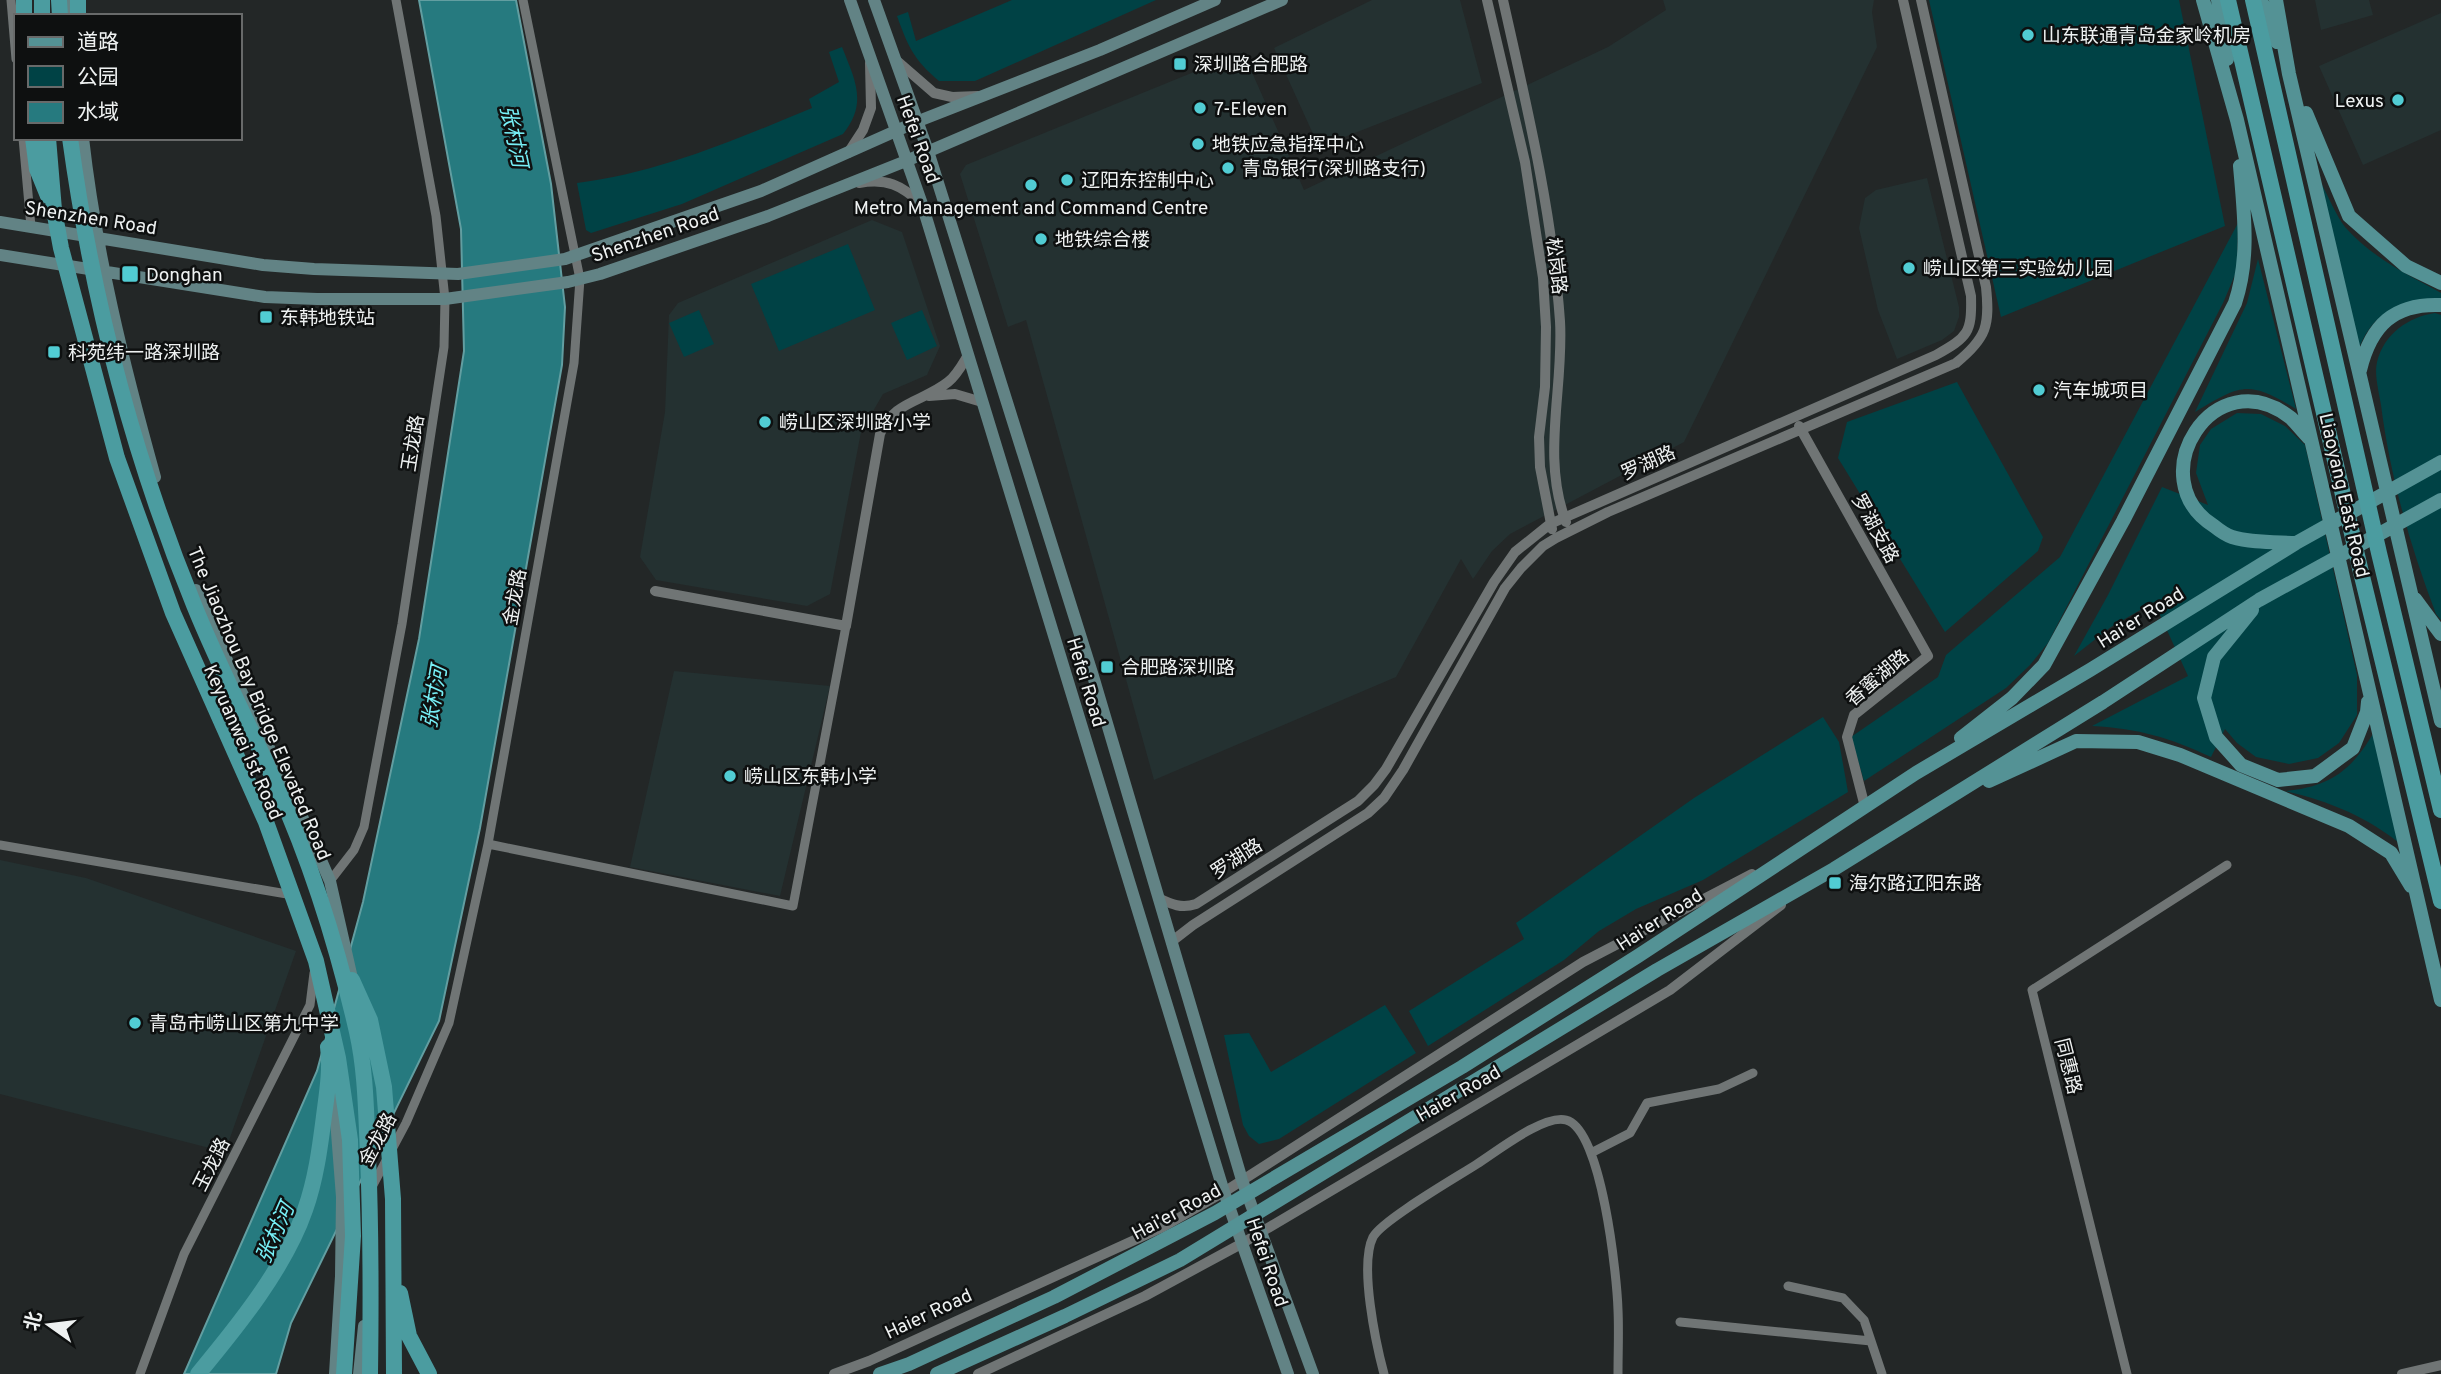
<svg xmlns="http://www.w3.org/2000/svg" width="2441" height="1374" font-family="Overpass,'Noto Sans SC',sans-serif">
<rect width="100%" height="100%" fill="#232727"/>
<path fill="#243131" d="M 1372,0 L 1460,0 L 1482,83 L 1319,147 L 1274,48 Z
M 1663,0 L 1874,0 L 1872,12 L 1877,47 L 1684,442 L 1510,534 L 1492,551 L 1473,579 L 1461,559 L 1396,677 L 1154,780 L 1026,320 L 1008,327 L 960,174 L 966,165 L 1243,52 L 1304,190 L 1608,47 L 1666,10 Z
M 2315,0 L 2369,0 L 2373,15 L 2321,30 Z
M 2441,13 L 2441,130 L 2363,165 L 2319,66 Z
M 1927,178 L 1959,307 L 1959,317 L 1954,331 L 1942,340 L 1897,359 L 1878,310 L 1859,228 L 1865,198 L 1876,190 Z
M 872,220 L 902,232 L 940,346 L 927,375 L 883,394 L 861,432 L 830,594 L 807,606 L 656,580 L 640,557 L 665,412 L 669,315 L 678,303 Z
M 674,671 L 830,686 L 780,896 L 630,867 Z
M 0,860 L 86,878 L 296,951 L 225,1152 L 0,1094 Z"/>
<path fill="#004245" d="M 1012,0 L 1156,0 L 975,81 L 939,81 C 913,59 908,46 897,16 L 908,12 L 916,41 Z
M 1929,0 L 2179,0 L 2225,226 L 2001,317 Z
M 842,47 C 855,80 868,103 843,134 L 682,204 L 591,233 L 586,230 L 577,183 C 659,173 737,139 812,108 L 809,99 L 839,82 L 829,52 Z
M 2321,183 C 2329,197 2335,214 2345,227 C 2371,257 2407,274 2441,293 L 2441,302 C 2401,304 2376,307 2359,348 Z
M 2238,223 L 2237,270 L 2223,303 L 2048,643 L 2030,665 L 2006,688 L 1864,781 L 1851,737 L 1938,677 L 1946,655 L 2060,557 Z
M 848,244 L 875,310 L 779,351 L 751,284 Z
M 2258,259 L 2296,409 C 2248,380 2242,384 2195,412 L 2247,303 Z
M 699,310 L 714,344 L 684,357 L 669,323 Z
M 922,310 L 937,346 L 907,360 L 891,323 Z
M 2435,313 L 2441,315 L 2441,620 L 2436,614 C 2410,546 2390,476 2381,405 C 2379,392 2374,375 2377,362 C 2384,334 2408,317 2435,313 Z
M 1957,382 L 2043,537 L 2038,551 L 1945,632 L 1838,458 L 1847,422 Z
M 2237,413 L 2261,414 L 2285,426 L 2305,445 L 2357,675 L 2357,715 L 2339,743 L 2318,758 L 2289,764 L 2256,757 L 2237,743 L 2225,729 L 2211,757 C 2168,737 2140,729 2092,726 L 2188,676 L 2154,602 L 2111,627 L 2074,656 L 2108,595 L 2162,487 L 2208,505 L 2196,473 L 2200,445 L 2211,429 Z
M 1823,717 L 1839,742 L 1848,792 L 1703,880 L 1636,909 L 1599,931 L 1564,960 L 1428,1046 L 1409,1011 L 1524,939 L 1516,923 L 1694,798 Z
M 2374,732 L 2403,846 C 2368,817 2329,801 2285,791 C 2330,787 2352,770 2374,732 Z
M 1385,1005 L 1416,1053 L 1279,1139 L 1259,1144 L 1249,1136 L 1243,1125 L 1224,1035 L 1249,1033 L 1271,1072 Z"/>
<path fill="#267a7f" stroke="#629ea1" stroke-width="2" d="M 419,0 L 516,0 L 551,184 L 565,307 L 562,365 L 480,828 L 439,1021 L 291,1323 L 276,1374 L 184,1374 L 317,1071 L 363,902 L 419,639 L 464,351 L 461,229 Z"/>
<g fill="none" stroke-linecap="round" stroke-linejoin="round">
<path stroke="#707575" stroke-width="9" d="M 11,0 L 16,59
M 23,138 L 31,227
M 488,844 L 793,906 L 846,626
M 0,845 L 287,894
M 330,881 L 354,850 L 364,827 L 402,624 L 444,347 L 445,299 L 436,216 L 396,0
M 1591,1153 L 1630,1133 L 1647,1103 L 1719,1089 L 1753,1073
M 373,1185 L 406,1123 L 449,1023 L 488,844 L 574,363 L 580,279 L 523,0
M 1788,1286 L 1843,1298 L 1864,1320 L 1882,1374
M 1680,1322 L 1871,1341
M 140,1374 L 184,1254 L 310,1005 L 314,973
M 1384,1374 C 1376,1344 1359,1265 1373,1237 C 1382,1220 1457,1177 1477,1164 C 1496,1152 1544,1114 1566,1120 C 1602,1129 1617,1277 1618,1310 C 1619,1331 1618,1353 1618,1374
M 2127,1374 L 2032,990 L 2227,865"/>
<path stroke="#707575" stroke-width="10" d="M 1487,0 L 1525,162 L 1543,278 L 1546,327 L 1545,387 L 1539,437 L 1540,467 L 1552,529
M 1503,0 C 1527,107 1552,211 1560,321 C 1564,388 1541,457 1566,522
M 896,60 L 934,93 L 952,97 L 978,96
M 848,153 L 863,130 L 871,108 L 870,63
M 859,183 C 887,178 901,185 922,204
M 929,396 L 955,394 L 982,402
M 1799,426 L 1928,656 L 1854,715 L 1847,737 L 1865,807
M 655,591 L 846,626 L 880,434 C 893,401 923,402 948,382 C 957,375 962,365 968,355
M 1158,898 C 1171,904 1181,909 1196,904 L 1358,801 L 1374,785 L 1386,769 L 1494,582 L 1515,552 L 1550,524 L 1936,355 C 1968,337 1972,333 1971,296 L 1903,0
M 1171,942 L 1193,925 L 1368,813 L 1384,798 L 1403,770 L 1505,588 L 1521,568 L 1543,546 L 1556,538 L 1608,512 L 1956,363 C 1987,338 1990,325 1986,287 L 1921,0
M 834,1374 L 869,1361 L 1163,1227 L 1224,1192 L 1583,962 L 1752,874
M 978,1374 L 1145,1296 L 1241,1244 L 1670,990 L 1781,905
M 2402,1374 L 2441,1365"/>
<path stroke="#628385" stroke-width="12" d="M 69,0 L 70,16
M 850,0 L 922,204 L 1224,1192 L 1288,1374
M 874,0 L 928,151 L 1093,676 L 1242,1180 L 1313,1374
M 83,138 C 96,253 124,366 155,477
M 0,222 L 263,265 L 314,269 L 458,274 L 565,259 L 761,191 L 916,122 L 1100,50 L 1215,0
M 0,255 L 265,297 L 317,299 L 445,299 L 568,282 L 600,274 L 768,216 L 906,161 L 1282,0
M 196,590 L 236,681 L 297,805 L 330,881 L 354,987
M 333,1081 L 342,1197 L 341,1276 L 335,1374
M 359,1374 L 364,1326"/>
<path stroke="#549295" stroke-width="14" d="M 2203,0 L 2237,120 L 2441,1000
M 2218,0 L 2227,59
M 2261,0 L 2277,42
M 2276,0 L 2289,74 L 2441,721
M 2306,113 L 2349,216 L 2406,266 L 2441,283
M 2360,370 C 2371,325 2394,303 2441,305
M 2296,543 C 2275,542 2251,543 2232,537 C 2226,535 2219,530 2214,526 C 2139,479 2214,357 2291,418 C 2297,424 2303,432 2309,438
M 2415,599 L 2441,634
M 2252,610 L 2214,657 L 2204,698 L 2216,737 L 2241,765 L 2278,780 L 2315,776 L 2353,748 L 2367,712 L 2368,702
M 1961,738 L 2012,698 L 2044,665 L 2123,521 L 2235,303 C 2250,258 2244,213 2240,166
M 1989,781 L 2076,741 L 2138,742 L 2180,755 L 2349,826 L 2391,853 L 2411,886
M 880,1374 L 909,1364 L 1054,1297 L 1215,1213 L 1462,1067 L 1638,956 L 1916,773 L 2090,670 L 2296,543 L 2441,462
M 937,1374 L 1065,1316 L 1180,1260 L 1657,970 L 1834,869 L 2103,702 L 2259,600 L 2441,500"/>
<path stroke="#4b9ca0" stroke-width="16" d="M 24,0 L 24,16
M 42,0 L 42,16
M 59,0 L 60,16
M 78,0 L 78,16
M 2228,0 L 2360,568 L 2441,901
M 2253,0 L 2379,553 L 2441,810
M 33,138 L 37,169 L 48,196
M 48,138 L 54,210 L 61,248 L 117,458 L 173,613 L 266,822 L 316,961 L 338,1058 L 350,1140 L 353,1236 L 344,1374
M 70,138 C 92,298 133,456 194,605 C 219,667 250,726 277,787 C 312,865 338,949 357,1032 C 366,1072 366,1114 368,1155 C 371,1228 371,1301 370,1374
M 352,980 L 370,1020 L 384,1087 L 393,1199 L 394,1374
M 400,1293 L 409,1336 L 429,1374
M 198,1374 C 237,1327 285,1268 305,1210 C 316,1179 320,1147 324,1116 C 327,1093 331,1069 328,1047"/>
</g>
<g fill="#51ccd3" stroke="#0e1010" stroke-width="2.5">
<circle cx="2028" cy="35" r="7"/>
<rect x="1173" y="57" width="14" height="14" rx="3.5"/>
<circle cx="2398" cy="100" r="7"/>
<circle cx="1200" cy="108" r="7"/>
<circle cx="1198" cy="144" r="7"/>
<circle cx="1228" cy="168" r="7"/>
<circle cx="1067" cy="180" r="7"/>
<circle cx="1031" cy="185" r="7"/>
<circle cx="1041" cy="239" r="7"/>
<circle cx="1909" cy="268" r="7"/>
<rect x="121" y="265" width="18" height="18" rx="3.5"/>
<rect x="259" y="310" width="14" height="14" rx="3.5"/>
<rect x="47" y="345" width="14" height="14" rx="3.5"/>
<circle cx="2039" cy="390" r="7"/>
<circle cx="765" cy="422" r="7"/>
<rect x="1100" y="660" width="14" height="14" rx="3.5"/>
<circle cx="730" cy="776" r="7"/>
<rect x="1828" y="876" width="14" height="14" rx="3.5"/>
<circle cx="135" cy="1023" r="7"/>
</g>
<g text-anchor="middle" stroke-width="5" stroke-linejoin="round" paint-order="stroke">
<g font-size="19" fill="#eef1f1" stroke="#0e1010" text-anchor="start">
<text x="2042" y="42">山东联通青岛金家岭机房</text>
<text x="1194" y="71">深圳路合肥路</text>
<text x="2384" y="107" text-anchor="end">Lexus</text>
<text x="1214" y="115">7-Eleven</text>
<text x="1212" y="151">地铁应急指挥中心</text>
<text x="1242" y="175">青岛银行(深圳路支行)</text>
<text x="1081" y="187">辽阳东控制中心</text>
<text x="1031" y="214" text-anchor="middle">Metro Management and Command Centre</text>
<text x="1055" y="246">地铁综合楼</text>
<text x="1923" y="275">崂山区第三实验幼儿园</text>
<text x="146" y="281">Donghan</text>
<text x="280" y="324">东韩地铁站</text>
<text x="68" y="359">科苑纬一路深圳路</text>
<text x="2053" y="397">汽车城项目</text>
<text x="779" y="429">崂山区深圳路小学</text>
<text x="1121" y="674">合肥路深圳路</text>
<text x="744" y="783">崂山区东韩小学</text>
<text x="1849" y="890">海尔路辽阳东路</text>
<text x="149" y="1030">青岛市崂山区第九中学</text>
</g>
<g font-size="19" fill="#eef1f1" stroke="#0e1010">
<text transform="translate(919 139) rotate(70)" y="7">Hefei Road</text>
<text transform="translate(91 217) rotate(9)" y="7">Shenzhen Road</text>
<text transform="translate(655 234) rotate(-19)" y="7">Shenzhen Road</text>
<text transform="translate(1557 266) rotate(83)" y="7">松岗路</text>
<text transform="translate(412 443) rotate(-81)" y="7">玉龙路</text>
<text transform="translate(1648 462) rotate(-24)" y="7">罗湖路</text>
<text transform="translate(2345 495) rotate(77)" y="7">Liaoyang East Road</text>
<text transform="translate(1876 528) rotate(61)" y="7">罗湖支路</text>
<text transform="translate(514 597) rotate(-80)" y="7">金龙路</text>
<text transform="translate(2140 617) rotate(-32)" y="7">Hai'er Road</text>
<text transform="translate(1877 677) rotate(-40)" y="7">香蜜湖路</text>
<text transform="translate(1087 682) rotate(73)" y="7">Hefei Road</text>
<text transform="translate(260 703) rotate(67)" y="7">The Jiaozhou Bay Bridge Elevated Road</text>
<text transform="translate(244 742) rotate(66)" y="7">Keyuanwei 1st Road</text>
<text transform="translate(1236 858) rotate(-33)" y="7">罗湖路</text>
<text transform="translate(1659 919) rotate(-33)" y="7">Hai'er Road</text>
<text transform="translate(2069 1066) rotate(76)" y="7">同惠路</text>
<text transform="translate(1458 1093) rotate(-30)" y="7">Haier Road</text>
<text transform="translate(377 1139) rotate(-62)" y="7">金龙路</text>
<text transform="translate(211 1164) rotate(-63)" y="7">玉龙路</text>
<text transform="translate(1176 1211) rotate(-28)" y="7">Hai'er Road</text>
<text transform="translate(1268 1262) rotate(71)" y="7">Hefei Road</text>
<text transform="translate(928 1313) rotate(-25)" y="7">Haier Road</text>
</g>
<g font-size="21" font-style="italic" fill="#77eff6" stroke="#0e1010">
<text transform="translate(514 136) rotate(78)" y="7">张村河</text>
<text transform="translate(434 697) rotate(-80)" y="7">张村河</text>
<text transform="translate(275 1233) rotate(-66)" y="7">张村河</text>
</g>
</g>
<rect x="14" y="14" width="228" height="126" fill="#0e1010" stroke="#686a6a" stroke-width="2"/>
<rect x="28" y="37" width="35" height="10" fill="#549295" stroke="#686a6a" stroke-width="2"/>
<text x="77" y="49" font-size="21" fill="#eef1f1">道路</text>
<rect x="28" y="66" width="35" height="21" fill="#004245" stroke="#686a6a" stroke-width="2"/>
<text x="77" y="84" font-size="21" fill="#eef1f1">公园</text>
<rect x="28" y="102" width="35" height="21" fill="#267a7f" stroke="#686a6a" stroke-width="2"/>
<text x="77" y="119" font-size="21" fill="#eef1f1">水域</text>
<g transform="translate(49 1325) rotate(284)" stroke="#0e1010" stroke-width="5" paint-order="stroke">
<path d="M0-5L12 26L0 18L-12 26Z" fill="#eef1f1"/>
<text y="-10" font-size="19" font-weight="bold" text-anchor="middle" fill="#eef1f1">北</text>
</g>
</svg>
